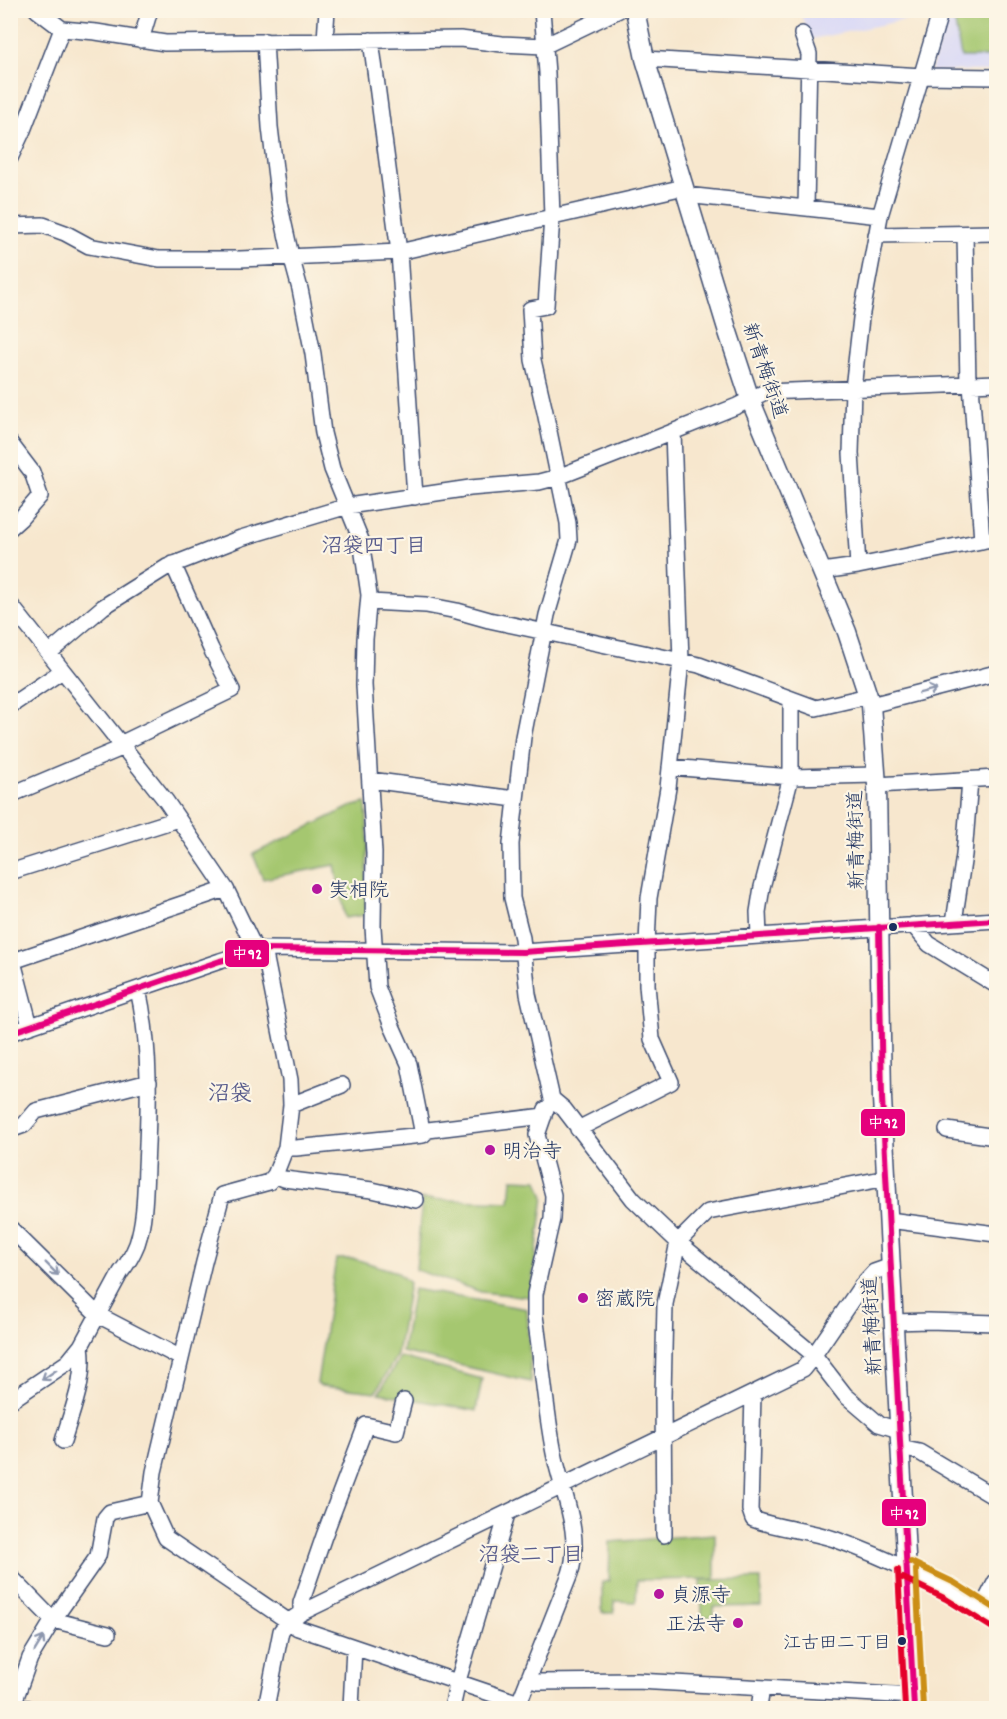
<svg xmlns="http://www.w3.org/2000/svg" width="1007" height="1719" font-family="Dekko,'Klee One',sans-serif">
<rect width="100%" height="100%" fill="#fcf5e5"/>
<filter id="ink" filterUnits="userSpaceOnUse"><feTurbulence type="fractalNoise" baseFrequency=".0167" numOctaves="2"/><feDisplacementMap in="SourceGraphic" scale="12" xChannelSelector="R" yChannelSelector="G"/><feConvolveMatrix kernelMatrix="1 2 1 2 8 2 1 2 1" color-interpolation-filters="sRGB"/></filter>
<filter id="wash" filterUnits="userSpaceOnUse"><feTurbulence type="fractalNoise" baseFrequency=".008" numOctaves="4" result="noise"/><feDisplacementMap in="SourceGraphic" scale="24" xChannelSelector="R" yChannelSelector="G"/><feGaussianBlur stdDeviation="1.35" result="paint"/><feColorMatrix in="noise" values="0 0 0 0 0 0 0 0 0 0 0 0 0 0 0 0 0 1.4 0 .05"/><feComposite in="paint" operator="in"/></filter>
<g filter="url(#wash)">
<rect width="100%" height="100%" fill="#f7e7ce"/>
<path fill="#d7d7f8" d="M 799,11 L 935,11 L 934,14 L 812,39 Z
M 949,11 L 996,11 L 996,71 L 931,71 Z"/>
<path fill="#a5c770" stroke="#607b67" stroke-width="1.5" d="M 957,11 L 996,11 L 996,57 L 961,57 L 954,18 Z
M 366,803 L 368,839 L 365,915 L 345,918 L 335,865 L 263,879 L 253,854 L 350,807 Z
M 512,1179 L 538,1180 L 544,1197 L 530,1297 L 481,1292 L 416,1270 L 422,1199 L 510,1202 Z
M 336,1259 L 355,1259 L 397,1272 L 409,1283 L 397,1355 L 376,1392 L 321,1386 L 317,1383 Z
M 413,1289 L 527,1309 L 531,1382 L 402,1352 Z
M 400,1357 L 482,1379 L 476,1411 L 379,1393 Z
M 715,1534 L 715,1579 L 637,1580 L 636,1602 L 614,1601 L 614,1613 L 602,1613 L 602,1582 L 609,1581 L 610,1542 Z
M 761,1579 L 761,1606 L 713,1607 L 713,1617 L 702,1617 L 701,1580 Z"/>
</g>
<g filter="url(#ink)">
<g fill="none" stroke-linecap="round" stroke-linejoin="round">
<g stroke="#3c4b6f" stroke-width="18">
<path id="minor" d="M 37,10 L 62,29 L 96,32 L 165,43 L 460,39 L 502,44 L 544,46 L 619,10
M 542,10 L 547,73 L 552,217 L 546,306 L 530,309 L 533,360 L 545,412 L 568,523 L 569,540 L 547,615 L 523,737 L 511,844 L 512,898 L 522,938 L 528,994 L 552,1099 L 564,1109 L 633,1199 L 678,1242 L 814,1355 L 845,1395 L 879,1424 L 899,1430
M 802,34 L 809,54 L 806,208
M 141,40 L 150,10
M 325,40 L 327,10
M 371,40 L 399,252 L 415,497
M 265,41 L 270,127 L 279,202 L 291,256 L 300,289 L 313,354 L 323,433 L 332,469 L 361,540 L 369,595 L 365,639 L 364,685 L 374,853 L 373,927 L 377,987 L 392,1026 L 409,1064 L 423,1135
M 645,59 L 922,76 L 996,77
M 10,158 L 23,130 L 62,29
M 686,195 L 880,216
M 10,226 L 43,225 L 65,233 L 89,246 L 159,259 L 240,259 L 399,252 L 684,187
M 965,234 L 968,384
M 876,235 L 996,233
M 971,384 L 982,541
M 10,443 L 32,472 L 40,496 L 20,519 L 10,528
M 858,566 L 851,453 L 853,389 L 861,318 L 880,216 L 941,10
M 822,571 L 858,566 L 996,538
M 370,602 L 426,605 L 457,611 L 489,620 L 681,661 L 699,665 L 816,708 L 868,696
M 10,604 L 166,801 L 226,889 L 256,951
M 49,653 L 103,607 L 167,567 L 241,538 L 348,506 L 470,488 L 539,482 L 558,477 L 655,439 L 737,406 L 765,392 L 996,383
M 871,705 L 996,673
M 10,706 L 62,671
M 122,743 L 232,690 L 211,649 L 173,564
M 670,767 L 791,777 L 876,775
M 370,780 L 515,799
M 877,785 L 996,778
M 10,795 L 124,747
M 10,872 L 178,819
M 954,922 L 964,855 L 970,780
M 913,925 L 929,944 L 996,985
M 759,936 L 758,912 L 762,887 L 791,777 L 791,700
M 264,949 L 290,1080 L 291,1105 L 286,1147
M 11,954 L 30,1026
M 13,961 L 226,889
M 10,1033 L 220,961 L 239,955 L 264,949 L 523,952 L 996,920
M 291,1105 L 342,1085
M 578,1129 L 671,1082 L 652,1039 L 647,985 L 647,944 L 649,898 L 668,788 L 681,661 L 673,432
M 10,1130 L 24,1125 L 36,1111 L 149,1082
M 947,1130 L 996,1137
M 275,1175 L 284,1179 L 372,1190 L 416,1200
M 889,1220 L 996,1234
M 10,1228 L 98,1315 L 181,1358
M 894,1322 L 928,1321 L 996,1323
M 753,1394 L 750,1510 L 753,1519 C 779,1529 808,1530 834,1539 C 891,1559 946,1587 996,1619
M 10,1401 L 68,1362 L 81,1346 L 121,1272 C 128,1263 133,1254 137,1244 C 145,1220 145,1192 146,1167 C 149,1108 151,1047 138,989
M 63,1441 C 72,1410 86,1379 81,1346
M 900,1448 L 919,1452 L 996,1498
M 664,1535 L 663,1397 L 665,1304 L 678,1242 L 708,1212 L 887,1178
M 10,1576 L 53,1620 L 108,1634
M 981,1610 L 996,1581
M 301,1613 L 301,1603 L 324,1536 L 366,1425 L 396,1432 L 404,1401
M 528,1679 L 539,1682 L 637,1681 L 914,1696
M 519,1703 L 298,1628 L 166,1538 L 150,1503 L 154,1472 L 204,1262 L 222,1195 L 269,1182 L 275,1175 L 286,1147 L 296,1148 L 423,1135 L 428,1130 L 544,1116
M 13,1705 L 28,1708
M 12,1708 L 30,1658 L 53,1620 L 98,1556 L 105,1518 L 110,1512 L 150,1503
M 266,1708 L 281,1631 L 288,1622 L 301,1613 L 803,1369 L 814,1355 L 862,1285 L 874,1272 L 891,1266
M 351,1708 L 354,1647
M 452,1708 L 458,1681 L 507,1514
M 520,1708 L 519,1703 L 570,1574 C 583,1534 562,1493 554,1453 C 545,1408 542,1361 535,1316 L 535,1294 L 552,1219 L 553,1195 L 537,1135 L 546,1109
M 759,1708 L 762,1688"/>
</g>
<g stroke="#3c4b6f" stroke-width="21">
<path id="major" d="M 635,10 L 645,59 L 728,332 L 750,399 L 847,632 L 871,705 L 877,785 L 882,1098 L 914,1708"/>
</g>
<use href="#minor" stroke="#fff" stroke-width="15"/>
<use href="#major" stroke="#fff" stroke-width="18"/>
<g stroke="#fcf5e5" stroke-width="10">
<path id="bus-1" d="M 879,927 L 882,1098 L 914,1708
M 10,1033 L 220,961 L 264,949 L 523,952 L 996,920"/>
</g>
<g stroke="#fcf5e5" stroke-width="10">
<path id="bus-2" d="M 898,1570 L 905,1708
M 903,1578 L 946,1599 L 991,1627"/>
</g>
<g stroke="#fcf5e5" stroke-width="10">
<path id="bus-3" d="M 911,1562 L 955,1583 L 996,1609
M 916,1570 L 923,1708"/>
</g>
<use href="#bus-1" stroke="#e5007d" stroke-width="6"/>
<use href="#bus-2" stroke="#e4002b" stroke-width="6"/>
<use href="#bus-3" stroke="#cb8e13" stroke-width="6"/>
</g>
<defs><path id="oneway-shaft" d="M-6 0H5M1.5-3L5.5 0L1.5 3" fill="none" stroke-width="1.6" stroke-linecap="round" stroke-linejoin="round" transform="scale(1.5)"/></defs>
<g stroke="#8d97ae">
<use href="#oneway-shaft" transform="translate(928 691) rotate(-14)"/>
<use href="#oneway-shaft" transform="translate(52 1269) rotate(45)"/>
<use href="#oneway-shaft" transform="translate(49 1375) rotate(146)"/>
<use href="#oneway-shaft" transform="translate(39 1644) rotate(-59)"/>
</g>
</g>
<g fill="#b5179e" stroke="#fcf5e5" stroke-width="2">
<circle cx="317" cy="889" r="6"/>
<circle cx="490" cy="1150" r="6"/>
<circle cx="583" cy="1298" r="6"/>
<circle cx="659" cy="1594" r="6"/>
<circle cx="738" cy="1623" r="6"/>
</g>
<g fill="#1b2f5e" stroke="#fcf5e5" stroke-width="2">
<circle cx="893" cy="927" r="5"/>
<circle cx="902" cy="1641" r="5"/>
</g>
<g text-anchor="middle" stroke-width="4.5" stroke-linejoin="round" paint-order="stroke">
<g font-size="18" fill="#1b2f5e" stroke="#fcf5e5" text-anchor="end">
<text x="891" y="1648">江古田二丁目</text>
</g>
<g font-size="20" fill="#1b2f5e" stroke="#fcf5e5">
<text transform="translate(766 370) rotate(71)" y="7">新青梅街道</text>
<text transform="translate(855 840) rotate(-91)" y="7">新青梅街道</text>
<text transform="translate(871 1326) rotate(-93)" y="7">新青梅街道</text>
</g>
<g font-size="20" fill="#1b2f5e" stroke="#fcf5e5" text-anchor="start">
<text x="329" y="896">実相院</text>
<text x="502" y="1157">明治寺</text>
<text x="595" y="1305">密蔵院</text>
<text x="671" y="1601">貞源寺</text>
<text x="726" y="1630" text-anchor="end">正法寺</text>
</g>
<g font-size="21" font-weight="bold" fill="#595d8d" stroke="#fcf5e5">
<text x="374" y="552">沼袋四丁目</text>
<text x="531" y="1561">沼袋二丁目</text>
</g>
<g font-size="22" font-weight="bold" fill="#595d8d" stroke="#fcf5e5">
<text x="230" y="1100">沼袋</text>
</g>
</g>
<g stroke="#fcf5e5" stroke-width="2">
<rect x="224" y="939" width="46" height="29" rx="6" fill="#e5007d"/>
<rect x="860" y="1108" width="46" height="29" rx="6" fill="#e5007d"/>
<rect x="881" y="1498" width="46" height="29" rx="6" fill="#e5007d"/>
</g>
<g font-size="16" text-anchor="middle" font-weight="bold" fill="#fff">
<text x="247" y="959">中92</text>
<text x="883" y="1128">中92</text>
<text x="904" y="1519">中92</text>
</g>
<rect width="1007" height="1719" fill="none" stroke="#fcf5e5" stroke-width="36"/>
</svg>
